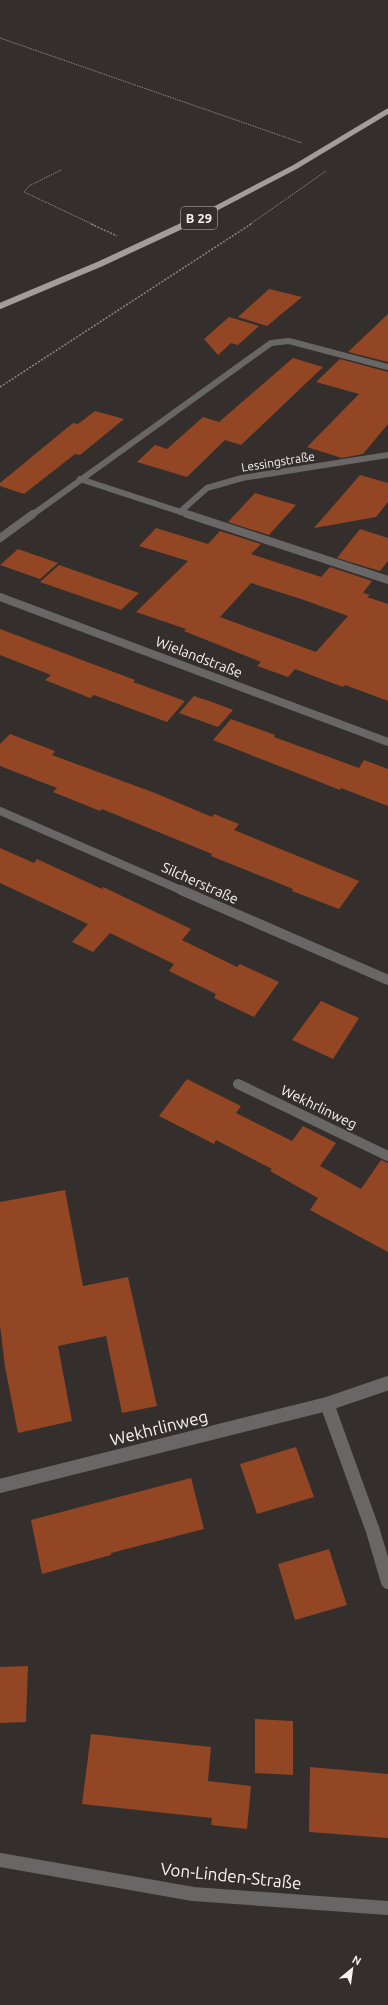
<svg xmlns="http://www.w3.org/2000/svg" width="388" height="2005" font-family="Ubuntu,sans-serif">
<rect width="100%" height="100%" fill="#342f2d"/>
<path fill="#934623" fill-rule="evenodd" d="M 269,289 L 302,297 L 267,326 L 238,317 Z
M 388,314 L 388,362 L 348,352 Z
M 229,317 L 259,326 L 238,345 L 231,343 L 218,355 L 204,339 Z
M 293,358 L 323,367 L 241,445 L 225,440 L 187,477 L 137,462 L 155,445 L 167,449 L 203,417 L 219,422 Z
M 340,359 L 388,372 L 388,424 L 363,454 L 342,458 L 307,447 L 359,394 L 316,382 Z
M 95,411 L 124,419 L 80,455 L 75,454 L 24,494 L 0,486 L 0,483 L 73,423 L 78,424 Z
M 360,475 L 388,483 L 388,502 L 376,517 L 314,528 Z
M 255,493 L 296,505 L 269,535 L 228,522 Z
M 156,528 L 208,544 L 220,531 L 261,544 L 251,554 L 321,577 L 330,567 L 372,581 L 363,593 L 370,595 L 367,597 L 388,604 L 388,701 L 345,685 L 343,687 L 295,669 L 288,677 L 257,666 L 261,662 L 184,631 L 186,629 L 136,612 L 188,561 L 139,546 ZM 251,583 L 304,600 L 348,616 L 316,652 L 220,617 Z
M 360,529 L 388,538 L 388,561 L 380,571 L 337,558 Z
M 18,549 L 58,563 L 40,579 L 0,565 Z
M 59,565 L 139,593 L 121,610 L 40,582 Z
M 0,629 L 135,680 L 133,682 L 185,701 L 167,722 L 94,695 L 90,698 L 45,680 L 51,675 L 0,655 Z
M 194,696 L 212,702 L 233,710 L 218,727 L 179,713 Z
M 231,719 L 275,735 L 274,737 L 359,768 L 364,760 L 388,769 L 388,806 L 341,788 L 340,790 L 213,740 Z
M 10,734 L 55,751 L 52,755 L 155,793 L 212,817 L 214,814 L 239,824 L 234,830 L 359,881 L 339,909 L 292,891 L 293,889 L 211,856 L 212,854 L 102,809 L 100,811 L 53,792 L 57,788 L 0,766 L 0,744 Z
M 0,848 L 34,863 L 37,859 L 102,889 L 103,887 L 191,929 L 182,940 L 237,967 L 240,964 L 279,982 L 254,1017 L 214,998 L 216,994 L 169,971 L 174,964 L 110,933 L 93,952 L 72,942 L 88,924 L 0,883 Z
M 321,1001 L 359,1018 L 333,1059 L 292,1040 Z
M 187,1079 L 241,1106 L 236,1113 L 292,1141 L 303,1126 L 336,1143 L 320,1166 L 361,1189 L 381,1160 L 388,1163 L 388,1252 L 310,1210 L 318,1198 L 270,1171 L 272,1169 L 216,1140 L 214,1144 L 159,1116 Z
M 65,1190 L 83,1286 L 128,1277 L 157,1406 L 122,1413 L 106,1336 L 58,1346 L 72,1421 L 18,1433 L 5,1367 L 0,1325 L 0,1202 Z
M 296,1447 L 314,1497 L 257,1514 L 240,1464 Z
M 191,1478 L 204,1529 L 111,1553 L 111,1555 L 42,1574 L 31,1520 Z
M 329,1549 L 347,1605 L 295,1620 L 278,1564 Z
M 28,1666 L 26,1722 L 0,1723 L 0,1667 Z
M 255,1719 L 293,1721 L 293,1775 L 255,1773 Z
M 91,1734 L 211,1747 L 208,1781 L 251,1786 L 247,1829 L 211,1825 L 212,1818 L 82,1804 Z
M 310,1767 L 388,1774 L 388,1838 L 309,1832 Z"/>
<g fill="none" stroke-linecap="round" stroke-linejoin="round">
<path stroke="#8b8785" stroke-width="1" stroke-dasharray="1.5 1" stroke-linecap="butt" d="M 0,38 L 302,143
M 61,170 L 29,186 L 24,192 L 94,225
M 249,225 L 326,171"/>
<path stroke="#8b8785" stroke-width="1.5" stroke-dasharray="2 1.5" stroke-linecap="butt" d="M 91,224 L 117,236
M 0,387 L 251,224"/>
<path stroke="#696766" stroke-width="6" d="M 80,479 L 190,515
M 180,512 L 207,488 L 242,478 L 388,455
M 32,515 L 271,343 L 289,341 L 388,367"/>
<path stroke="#696766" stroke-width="8" d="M 187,514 L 388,580
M 0,538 L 33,514
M 0,597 L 388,742
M 0,811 L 183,891"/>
<path stroke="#696766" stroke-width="10" d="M 181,890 L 388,980
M 238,1084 L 388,1156"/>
<path stroke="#696766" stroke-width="14" d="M 327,1404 L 373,1531 L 388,1582
M 0,1486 L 327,1404 L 388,1383
M 0,1860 L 193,1894 L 388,1908"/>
<path stroke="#a29d9b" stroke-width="5" d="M 184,225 L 295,167 L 388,111"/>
<path stroke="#a29d9b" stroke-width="6" d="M 0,306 L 100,264 L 186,224"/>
</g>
<g text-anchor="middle" stroke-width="4" stroke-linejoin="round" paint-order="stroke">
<g font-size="12" fill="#f6f3f2" stroke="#342f2d">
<text transform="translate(278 462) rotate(-9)" y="4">Lessingstraße</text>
</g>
<rect fill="#342f2d" stroke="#bcb8b7" stroke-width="1" x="181" y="207" width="36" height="22" rx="3"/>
<g font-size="13" font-weight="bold" fill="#f6f3f2">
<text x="199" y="223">B 29</text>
</g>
<g font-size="14" fill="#f6f3f2" stroke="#342f2d">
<text transform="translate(199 657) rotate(21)" y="5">Wielandstraße</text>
<text transform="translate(200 883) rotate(24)" y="5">Silcherstraße</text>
<text transform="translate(319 1107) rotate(26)" y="5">Wekhrlinweg</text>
</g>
<g font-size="17" fill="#f6f3f2" stroke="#342f2d">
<text transform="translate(159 1428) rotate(-14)" y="6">Wekhrlinweg</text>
<text transform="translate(231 1876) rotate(6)" y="6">Von-Linden-Straße</text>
</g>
</g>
<g transform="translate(352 1969) rotate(29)" stroke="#342f2d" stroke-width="3" paint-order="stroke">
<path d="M0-3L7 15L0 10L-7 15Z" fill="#f6f3f2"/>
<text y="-6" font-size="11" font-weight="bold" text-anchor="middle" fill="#f6f3f2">N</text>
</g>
</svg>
